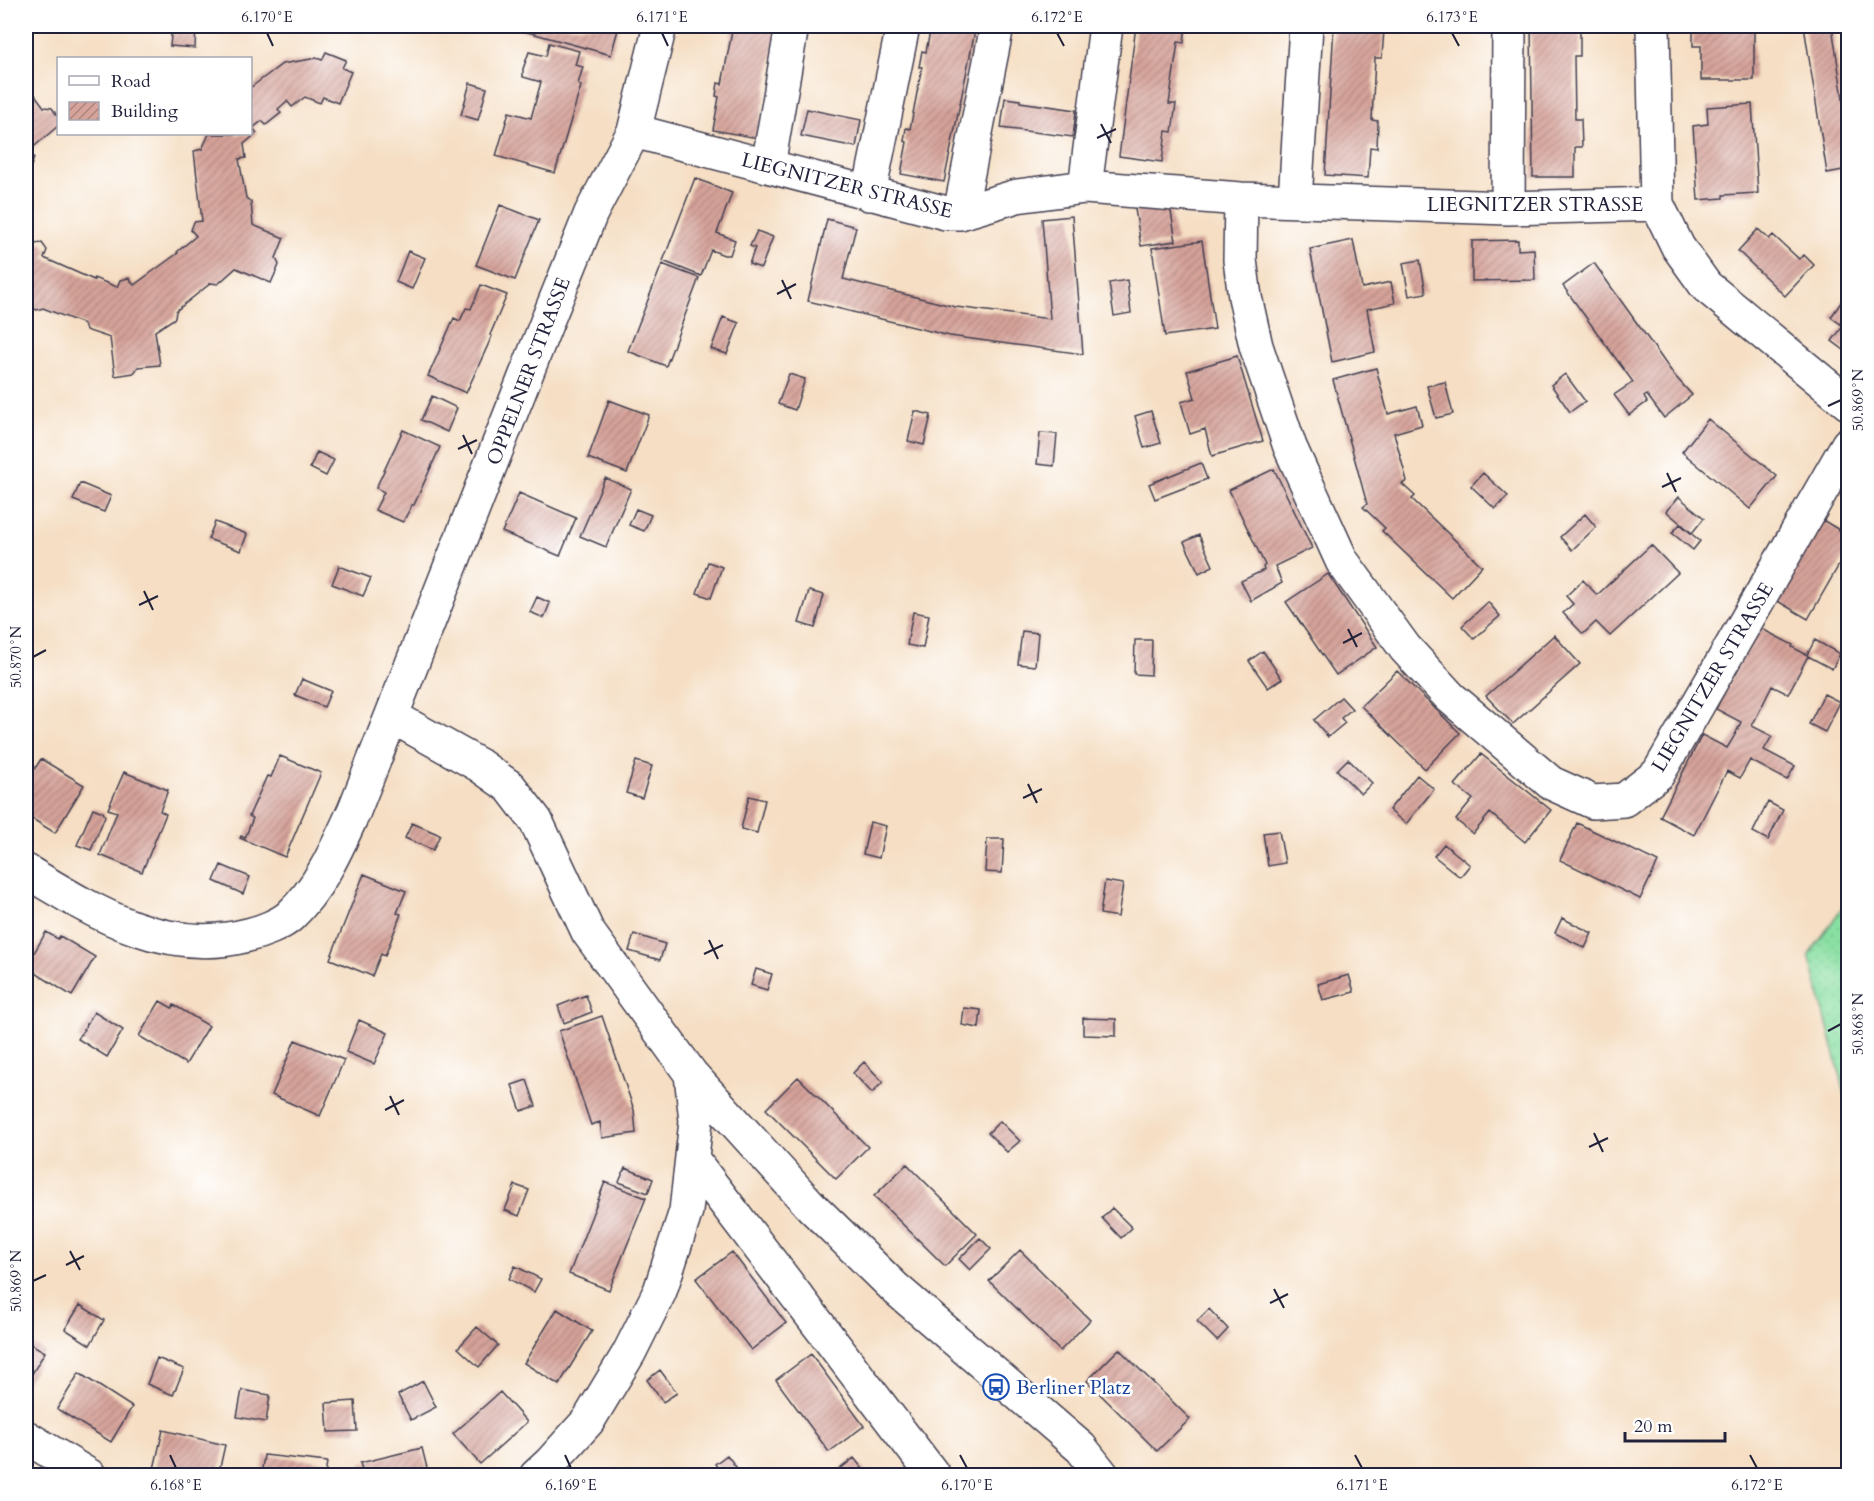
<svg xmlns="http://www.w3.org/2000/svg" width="1874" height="1501" font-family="Cardo,serif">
<defs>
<pattern id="grass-dots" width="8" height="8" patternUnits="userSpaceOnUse" patternTransform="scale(1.5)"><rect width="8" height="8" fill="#89dfa2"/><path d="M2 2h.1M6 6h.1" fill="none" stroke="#76bf8c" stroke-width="1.8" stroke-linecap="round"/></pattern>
<pattern id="building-hatch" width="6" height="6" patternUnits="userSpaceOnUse" patternTransform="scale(1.5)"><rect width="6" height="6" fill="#d6a39a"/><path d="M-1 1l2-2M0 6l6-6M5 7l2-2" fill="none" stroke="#ad847f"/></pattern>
</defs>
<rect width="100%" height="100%" fill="#fff"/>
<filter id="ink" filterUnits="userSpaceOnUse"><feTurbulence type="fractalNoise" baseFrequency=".0167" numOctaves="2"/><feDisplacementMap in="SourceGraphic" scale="12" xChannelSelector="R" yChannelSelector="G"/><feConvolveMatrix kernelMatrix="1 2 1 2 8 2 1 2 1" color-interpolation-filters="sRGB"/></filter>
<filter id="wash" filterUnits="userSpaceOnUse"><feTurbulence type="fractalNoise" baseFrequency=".008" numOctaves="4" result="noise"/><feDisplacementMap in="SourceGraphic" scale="24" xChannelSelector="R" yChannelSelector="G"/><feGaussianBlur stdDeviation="1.35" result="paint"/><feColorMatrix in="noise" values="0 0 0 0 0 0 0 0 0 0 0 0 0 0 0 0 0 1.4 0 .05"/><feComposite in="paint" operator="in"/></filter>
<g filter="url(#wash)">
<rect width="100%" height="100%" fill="#f5dec3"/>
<path fill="url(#grass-dots)" stroke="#56806e" stroke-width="1.5" d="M 1848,899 L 1848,1105 L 1809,955 Z"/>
<g id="blocks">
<path fill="url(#building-hatch)" d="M 172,26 L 196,26 L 195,48 L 170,46 Z
M 506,26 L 619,26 L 611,55 Z
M 733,26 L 778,26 L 757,138 L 713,130 L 719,97 L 716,96 L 718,83 L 722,84 Z
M 931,26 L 976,26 L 944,182 L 901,174 L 907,142 L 904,141 L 906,128 L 910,129 L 922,67 L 919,67 L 922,51 L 926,52 Z
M 1136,26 L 1186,26 L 1184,43 L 1178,42 L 1169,104 L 1176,104 L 1172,132 L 1166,131 L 1162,162 L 1119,156 Z
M 1334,26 L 1377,26 L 1377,29 L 1384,29 L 1382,58 L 1375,58 L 1372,120 L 1378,121 L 1377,148 L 1370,147 L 1368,178 L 1325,175 Z
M 1531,26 L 1573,26 L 1573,29 L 1580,28 L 1580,56 L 1574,56 L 1575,119 L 1581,119 L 1582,147 L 1575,147 L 1575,177 L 1533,177 Z
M 1701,26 L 1754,26 L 1754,80 L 1701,80 L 1701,46 L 1693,46 L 1693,29 L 1701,28 Z
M 1804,26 L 1832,26 L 1848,132 L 1848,169 L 1827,173 Z
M 549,43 L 579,51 L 575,65 L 583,67 L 578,84 L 581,86 L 555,173 L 496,156 L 509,112 L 531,118 L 541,82 L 523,77 L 523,69 L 529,52 L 546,56 Z
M 326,52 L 346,60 L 342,68 L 351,72 L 338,103 L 323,97 L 320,103 L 305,97 L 292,107 L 287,101 L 278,109 L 281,113 L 266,125 L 262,121 L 253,128 L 257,133 L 244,144 L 246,158 L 239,159 L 246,198 L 251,202 L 253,225 L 284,238 L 276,258 L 279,265 L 271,283 L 236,268 L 218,284 L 211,283 L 176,311 L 175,318 L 155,331 L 160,365 L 138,367 L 134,373 L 115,376 L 110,338 L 86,330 L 84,324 L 43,308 L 37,310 L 26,306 L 26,209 L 28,220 L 30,220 L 34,244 L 42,243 L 47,250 L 44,258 L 94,280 L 94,278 L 117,287 L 120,280 L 129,278 L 134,285 L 178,253 L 177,252 L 196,236 L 191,230 L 194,222 L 202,221 L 194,151 L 202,149 L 209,134 L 250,134 L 250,88 L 282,64 L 317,58 L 322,60 Z
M 470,83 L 487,88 L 478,120 L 461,115 Z
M 30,88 L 44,107 L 52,108 L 58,117 L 58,126 L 29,151 L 34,158 L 31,166 L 26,167 L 26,92 Z
M 1005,98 L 1020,100 L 1020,102 L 1076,110 L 1073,137 L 1001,128 Z
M 1752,104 L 1758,193 L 1723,195 L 1723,198 L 1698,200 L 1693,126 L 1708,124 L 1707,107 Z
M 807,109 L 861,120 L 856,147 L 801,136 Z
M 695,178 L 732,193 L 717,233 L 735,240 L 730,255 L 724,255 L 711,250 L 701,276 L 663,261 Z
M 1134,203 L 1170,206 L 1176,241 L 1141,246 Z
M 500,205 L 539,220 L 515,280 L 476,265 Z
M 1072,216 L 1083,354 L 950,336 L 808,301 L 827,219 L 856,227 L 843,279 L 956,307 L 1050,319 L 1042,219 Z
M 1758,229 L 1769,239 L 1773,235 L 1799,259 L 1804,255 L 1814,265 L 1785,296 L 1738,251 Z
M 757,231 L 773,237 L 761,268 L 749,264 L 755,248 L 750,246 Z
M 1353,240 L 1362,288 L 1391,282 L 1395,303 L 1367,309 L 1375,352 L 1332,362 L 1310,249 Z
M 1518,240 L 1518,250 L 1534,249 L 1535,280 L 1472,281 L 1472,241 Z
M 1202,241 L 1215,329 L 1165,336 L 1152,248 Z
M 408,251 L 425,258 L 412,289 L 396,282 Z
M 1420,260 L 1426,293 L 1409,296 L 1403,263 Z
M 1594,263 L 1674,375 L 1692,395 L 1664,418 L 1647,395 L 1644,397 L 1647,402 L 1629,415 L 1614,395 L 1633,382 L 1563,286 Z
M 662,264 L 699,278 L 666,366 L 628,351 Z
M 1127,280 L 1131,313 L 1114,316 L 1109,283 Z
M 481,285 L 507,295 L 490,335 L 492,336 L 466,393 L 428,376 L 454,318 L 460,321 L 466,308 L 471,309 Z
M 1848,292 L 1848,353 L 1832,341 L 1843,326 L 1831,317 Z
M 723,317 L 739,323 L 727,354 L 711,349 Z
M 1237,356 L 1263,441 L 1212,456 L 1205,429 L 1190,434 L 1181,402 L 1195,398 L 1187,371 Z
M 1376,368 L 1388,414 L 1417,406 L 1422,425 L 1394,433 L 1407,481 L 1402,484 L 1415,496 L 1412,499 L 1482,566 L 1452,598 L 1382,531 L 1385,528 L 1363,507 L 1367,504 L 1333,380 Z
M 789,374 L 805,379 L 795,410 L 778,404 Z
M 1565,374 L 1585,401 L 1570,412 L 1551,385 Z
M 1445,382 L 1453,414 L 1436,418 L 1427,386 Z
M 432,396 L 457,408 L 447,432 L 421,420 Z
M 609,400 L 649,415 L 627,473 L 588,458 Z
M 915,411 L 931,415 L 924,445 L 908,441 Z
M 1151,411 L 1161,443 L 1144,448 L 1135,416 Z
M 1708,419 L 1777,476 L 1750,509 L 1682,452 Z
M 403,430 L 440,447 L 414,505 L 412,505 L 403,522 L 375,510 L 384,492 L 376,488 Z
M 1040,433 L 1057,434 L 1054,466 L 1037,464 Z
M 317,452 L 334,460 L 326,476 L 310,468 Z
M 1201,463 L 1207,479 L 1155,499 L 1149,484 Z
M 1274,469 L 1312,548 L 1275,566 L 1282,583 L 1251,601 L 1241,581 L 1264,570 L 1263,567 L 1265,565 L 1229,490 Z
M 1483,473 L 1508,496 L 1495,509 L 1471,486 Z
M 605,478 L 631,489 L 606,547 L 580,536 Z
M 1848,478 L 1848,498 L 1839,492 Z
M 80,483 L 111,496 L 104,512 L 73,500 Z
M 519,493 L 576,518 L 560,556 L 502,532 Z
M 1679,497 L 1704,518 L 1692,533 L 1666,511 Z
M 636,509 L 651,515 L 644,531 L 629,525 Z
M 1585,514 L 1596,527 L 1572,550 L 1560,537 Z
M 1821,519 L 1844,533 L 1848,526 L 1848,549 L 1808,619 L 1774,599 Z
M 215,522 L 247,534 L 241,551 L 208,539 Z
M 1680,524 L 1700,541 L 1693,550 L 1672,533 Z
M 1199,535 L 1213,566 L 1199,573 L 1184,542 Z
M 1651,545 L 1678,573 L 1610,636 L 1596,622 L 1583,634 L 1563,613 L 1573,604 L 1566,596 L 1583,580 L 1597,595 Z
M 708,562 L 722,567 L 711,598 L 697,593 Z
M 339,566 L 371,578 L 363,596 L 332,584 Z
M 1328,574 L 1377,647 L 1336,675 L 1286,602 Z
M 809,591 L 824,595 L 815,628 L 799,623 Z
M 537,597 L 550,603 L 544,618 L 530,612 Z
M 1488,602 L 1500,616 L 1474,639 L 1462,626 Z
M 913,612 L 929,615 L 923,648 L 907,645 Z
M 1758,627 L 1793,645 L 1792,647 L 1807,655 L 1815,640 L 1840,654 L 1832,669 L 1808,656 L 1788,694 L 1772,686 L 1752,726 L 1772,736 L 1764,750 L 1795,766 L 1787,780 L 1750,760 L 1740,778 L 1727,771 L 1694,835 L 1660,817 L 1702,735 L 1727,748 L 1735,735 L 1741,722 L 1716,709 Z
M 1022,631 L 1038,633 L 1035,666 L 1018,664 Z
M 1554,635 L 1580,664 L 1513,724 L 1486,696 Z
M 1135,640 L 1152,640 L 1151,675 L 1134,674 Z
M 1263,651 L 1282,679 L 1268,688 L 1249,661 Z
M 1397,671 L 1460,733 L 1425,769 L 1361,706 Z
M 302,679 L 331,691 L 324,707 L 295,695 Z
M 1824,694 L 1840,702 L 1825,732 L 1809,724 Z
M 1341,697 L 1352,709 L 1341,718 L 1345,723 L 1328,737 L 1314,720 Z
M 1481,754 L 1551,810 L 1525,842 L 1490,813 L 1473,834 L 1456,820 L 1473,799 L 1455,785 Z
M 280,756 L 321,773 L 285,857 L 240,838 L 241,836 L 245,838 L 253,818 L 249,816 L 267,776 L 271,777 Z
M 41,759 L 84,785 L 55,833 L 26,815 L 26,765 L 34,770 Z
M 1348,759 L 1372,783 L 1361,794 L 1337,770 Z
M 636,761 L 652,766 L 642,798 L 626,793 Z
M 124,772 L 168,790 L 160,811 L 166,814 L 142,872 L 100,855 L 117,812 L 108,809 Z
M 1417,775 L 1434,789 L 1406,824 L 1389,810 Z
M 749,796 L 765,800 L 757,833 L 741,829 Z
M 1768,802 L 1783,810 L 1768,840 L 1753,832 Z
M 93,808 L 103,812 L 105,816 L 91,850 L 77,845 Z
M 870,822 L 886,826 L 879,858 L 863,854 Z
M 412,823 L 440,835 L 433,850 L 405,838 Z
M 1577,823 L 1658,862 L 1640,899 L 1560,860 Z
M 1279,831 L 1285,863 L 1268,866 L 1263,833 Z
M 987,839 L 1004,839 L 1002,873 L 985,872 Z
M 1444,844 L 1470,865 L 1460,877 L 1434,856 Z
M 221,865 L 250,877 L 243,894 L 214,881 Z
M 364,874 L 406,891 L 397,913 L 401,914 L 385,956 L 381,954 L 372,976 L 330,959 Z
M 1105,881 L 1123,884 L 1118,917 L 1100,914 Z
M 1562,918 L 1592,933 L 1585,948 L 1555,933 Z
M 46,932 L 58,939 L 60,936 L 95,957 L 72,996 L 26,967 Z
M 634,934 L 665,944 L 660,960 L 629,951 Z
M 756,969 L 772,974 L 767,990 L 751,985 Z
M 1349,975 L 1354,992 L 1323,1000 L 1318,984 Z
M 586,995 L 592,1012 L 564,1023 L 558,1006 Z
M 160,1001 L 172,1008 L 174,1005 L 209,1026 L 186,1064 L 139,1036 Z
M 964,1008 L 981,1010 L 979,1028 L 962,1025 Z
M 94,1012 L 123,1030 L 107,1057 L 78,1039 Z
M 602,1016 L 634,1110 L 636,1133 L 602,1138 L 600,1122 L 591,1125 L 559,1031 Z
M 1083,1018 L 1116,1019 L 1116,1036 L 1083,1035 Z
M 359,1020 L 388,1033 L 374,1064 L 346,1052 Z
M 295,1040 L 344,1060 L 320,1116 L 272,1095 Z
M 864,1062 L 883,1082 L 872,1093 L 853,1073 Z
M 798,1077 L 868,1147 L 836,1179 L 766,1109 Z
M 527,1080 L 536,1106 L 521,1111 L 512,1085 Z
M 1000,1121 L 1020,1141 L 1007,1152 L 988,1133 Z
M 907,1164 L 977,1234 L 945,1266 L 874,1196 Z
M 625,1168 L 653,1179 L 648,1193 L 619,1182 Z
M 605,1182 L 646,1198 L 609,1290 L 569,1274 Z
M 515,1185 L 529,1190 L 519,1216 L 505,1210 Z
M 1112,1208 L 1132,1228 L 1121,1238 L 1102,1218 Z
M 980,1238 L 991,1249 L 970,1270 L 959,1259 Z
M 1020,1250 L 1090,1320 L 1060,1351 L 989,1281 Z
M 732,1252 L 786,1323 L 751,1350 L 696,1279 Z
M 515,1266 L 541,1279 L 534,1292 L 509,1279 Z
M 80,1305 L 104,1320 L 90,1345 L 65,1329 Z
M 557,1309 L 592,1331 L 559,1385 L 524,1363 Z
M 1209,1309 L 1228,1329 L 1217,1341 L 1197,1321 Z
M 477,1327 L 498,1345 L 479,1367 L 458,1348 Z
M 26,1341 L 45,1352 L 26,1384 Z
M 1119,1349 L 1190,1419 L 1157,1451 L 1087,1381 Z
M 811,1354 L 864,1426 L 829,1452 L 776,1380 Z
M 157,1358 L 184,1369 L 173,1395 L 147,1384 Z
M 660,1370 L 677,1393 L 663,1402 L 647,1380 Z
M 79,1373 L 132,1407 L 111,1442 L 57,1409 Z
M 423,1381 L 436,1407 L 411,1420 L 398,1395 Z
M 242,1390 L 270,1395 L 266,1422 L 237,1417 Z
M 500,1392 L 527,1422 L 480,1464 L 453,1434 Z
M 355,1401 L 357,1431 L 328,1432 L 326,1403 Z
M 163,1430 L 225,1445 L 218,1476 L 181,1476 L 154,1469 Z
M 422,1448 L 429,1476 L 364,1476 L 360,1463 Z
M 264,1455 L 327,1462 L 325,1476 L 261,1476 Z
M 727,1455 L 736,1467 L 743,1476 L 723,1476 L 715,1464 Z
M 854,1458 L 866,1473 L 869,1471 L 872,1476 L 831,1476 Z"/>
</g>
</g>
<g filter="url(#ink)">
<use href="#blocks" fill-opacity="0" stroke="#423e4f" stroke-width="1.5"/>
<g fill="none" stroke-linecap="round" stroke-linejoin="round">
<g stroke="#423e4f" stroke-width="36">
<path id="minor" d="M 1653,26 L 1657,204 L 1678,247 L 1706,286 L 1848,403
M 634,131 L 946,213 L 960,213 L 1017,196 L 1085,187 L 1241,199 L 1508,208 L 1657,204
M 768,166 L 792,26
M 1085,187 L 1106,26
M 869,194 L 903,26
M 1241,199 L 1240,260 L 1245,297 L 1256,346 L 1290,447 L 1342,561 L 1405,648 L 1450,697 L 1551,783 L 1593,802 L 1624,800 L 1658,774 L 1848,444
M 1295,200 L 1306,26
M 1508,208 L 1509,26
M 960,213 L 997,26
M 393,717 L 479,765 L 510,787 L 536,821 L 588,932 L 691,1074 L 811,1206 L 895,1288 L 1081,1448 L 1103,1476
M 26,871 C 94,912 165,957 248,935 C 261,932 280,925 290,916 C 320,888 337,848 354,811 L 548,319 L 591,213 L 634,131 L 660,26
M 692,1159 L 934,1476
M 26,1437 L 90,1476
M 536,1476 L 550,1463 L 588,1421 L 629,1353 L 660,1291 L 686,1211 L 696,1121 L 691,1074"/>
</g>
<use href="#minor" stroke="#fff" stroke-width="33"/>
</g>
</g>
<path fill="none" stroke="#22223b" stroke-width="2" d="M 267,33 L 273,46M 662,33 L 668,46M 1057,33 L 1064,46M 1452,33 L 1459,46M 1101,124 L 1111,143M 1097,138 L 1116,129M 782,280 L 791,299M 777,294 L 796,284M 1828,406 L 1841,400M 463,435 L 472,454M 458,449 L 477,440M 1667,473 L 1676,492M 1662,487 L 1681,478M 144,591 L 153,610M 139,605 L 158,596M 1348,629 L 1357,647M 1343,643 L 1362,633M 33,657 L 46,650M 1028,784 L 1037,803M 1023,798 L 1042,789M 709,940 L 718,959M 704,954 L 723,945M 1828,1031 L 1841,1024M 390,1096 L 399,1115M 385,1110 L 404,1100M 1594,1133 L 1603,1152M 1589,1147 L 1608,1138M 70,1251 L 80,1270M 66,1265 L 84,1256M 33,1281 L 46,1275M 1274,1289 L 1284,1308M 1270,1303 L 1288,1294M 170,1455 L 176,1468M 565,1455 L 571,1468M 960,1455 L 967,1468M 1355,1455 L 1362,1468M 1750,1455 L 1757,1468"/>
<defs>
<g id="bus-ring" transform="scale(1.35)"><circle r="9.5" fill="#fff" stroke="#1a4fb4" stroke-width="1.5"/><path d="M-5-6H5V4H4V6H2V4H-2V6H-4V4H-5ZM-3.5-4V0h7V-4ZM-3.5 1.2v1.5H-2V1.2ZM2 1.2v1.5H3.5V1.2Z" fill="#1a4fb4"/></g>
</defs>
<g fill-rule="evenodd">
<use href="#bus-ring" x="996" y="1387"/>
</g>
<g text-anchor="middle" stroke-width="5" stroke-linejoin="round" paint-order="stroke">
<g font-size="20" fill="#22223b" stroke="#fff">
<text transform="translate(847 185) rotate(14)" y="7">LIEGNITZER STRASSE</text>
<text x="1535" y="211">LIEGNITZER STRASSE</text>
<text transform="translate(528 371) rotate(-69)" y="7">OPPELNER STRASSE</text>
<text transform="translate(1712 677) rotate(-59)" y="7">LIEGNITZER STRASSE</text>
</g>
<g font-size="20" fill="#164399" stroke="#fff" text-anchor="start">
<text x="1016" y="1394">Berliner Platz</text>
</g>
</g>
<rect width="1874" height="1501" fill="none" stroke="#fff" stroke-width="66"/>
<rect x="57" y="57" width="195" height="78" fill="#ffffff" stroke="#a7a7b1" stroke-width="1.5"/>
<rect x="69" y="76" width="30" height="9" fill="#ffffff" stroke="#a7a7b1" stroke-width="1.5"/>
<text x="111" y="87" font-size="18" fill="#22223b">Road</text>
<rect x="69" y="102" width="30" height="18" fill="url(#building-hatch)" stroke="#a7a7b1" stroke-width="1.5"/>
<text x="111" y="117" font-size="18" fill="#22223b">Building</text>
<path d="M1625 1432v9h100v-9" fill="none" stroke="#22223b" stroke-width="3"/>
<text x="1634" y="1432" font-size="18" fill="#22223b" stroke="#ffffff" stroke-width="4.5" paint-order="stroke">20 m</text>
<rect x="33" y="33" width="1808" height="1435" fill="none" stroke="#22223b" stroke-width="2"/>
<g font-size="15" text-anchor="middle" fill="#22223b">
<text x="267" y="22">6.170°E</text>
<text x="662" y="22">6.171°E</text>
<text x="1057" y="22">6.172°E</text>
<text x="1452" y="22">6.173°E</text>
<text transform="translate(1858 400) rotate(-90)" y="5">50.869°N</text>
<text transform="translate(16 657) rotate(-90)" y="5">50.870°N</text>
<text transform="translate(1858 1024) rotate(-90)" y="5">50.868°N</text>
<text transform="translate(16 1281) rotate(-90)" y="5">50.869°N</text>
<text x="176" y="1490">6.168°E</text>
<text x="571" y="1490">6.169°E</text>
<text x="967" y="1490">6.170°E</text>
<text x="1362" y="1490">6.171°E</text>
<text x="1757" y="1490">6.172°E</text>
</g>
</svg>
